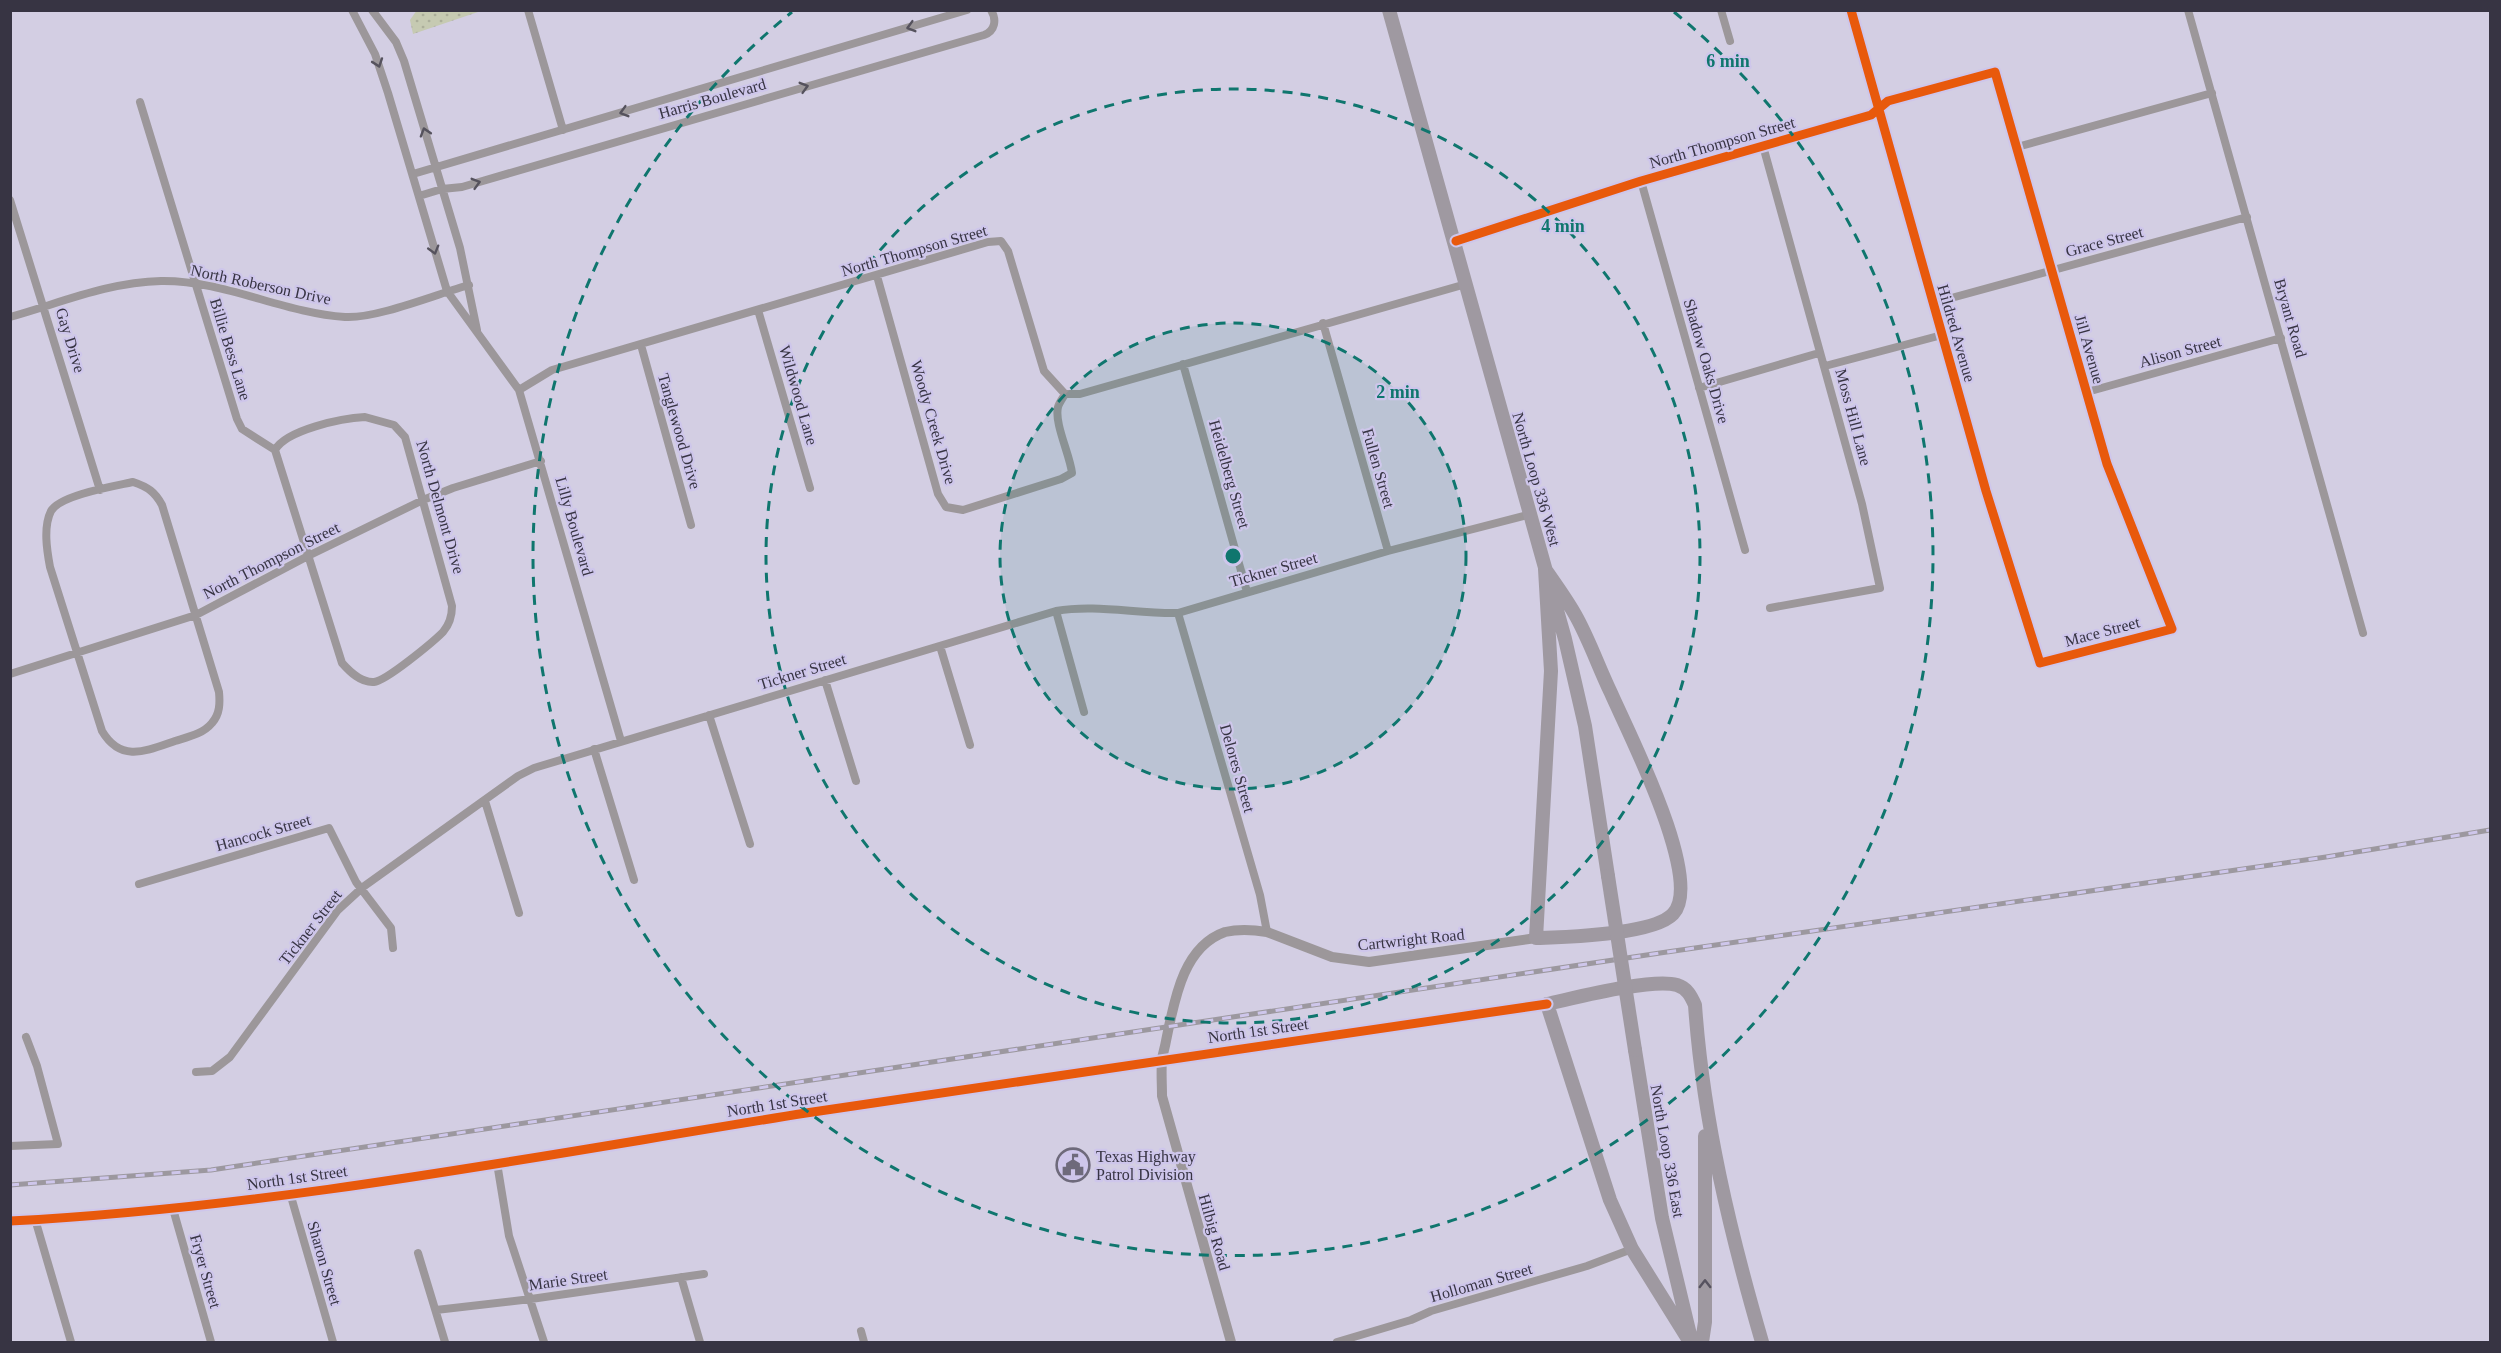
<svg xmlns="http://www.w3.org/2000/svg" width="2501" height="1353" font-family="Georgia,serif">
<defs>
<pattern id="park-dots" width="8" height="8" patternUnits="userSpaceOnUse" patternTransform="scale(1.5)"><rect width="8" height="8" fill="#c6cab2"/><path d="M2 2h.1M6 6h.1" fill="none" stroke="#abae9a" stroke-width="1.8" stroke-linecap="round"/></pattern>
</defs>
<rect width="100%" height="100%" fill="#d3cee3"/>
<path fill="url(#park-dots)" d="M 417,10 L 481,10 L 481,11 L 413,34 L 410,20 Z"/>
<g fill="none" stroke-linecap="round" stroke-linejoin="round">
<path stroke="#9c979a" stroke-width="8" d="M 352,10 L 375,54 L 388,93 L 447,291 L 519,390 L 621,741
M 372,10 L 396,42 L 404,61 L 460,248 L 477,330
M 528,10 L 563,130
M 1721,10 L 1730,41
M 2188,10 L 2363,633
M 140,102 L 237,419 L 242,429 L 275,450
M 1763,146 L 1862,504 L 1880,588 L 1770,608
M 2017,147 L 2212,93
M 413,174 L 967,10
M 1641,181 L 1745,550
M 419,196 L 442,189 L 462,187 L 984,35 C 995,31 997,20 991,10
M 10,200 L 100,490
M 1456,241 L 1641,181 L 1871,115 L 1888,101 L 1995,72 L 2107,464 L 2172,629 L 2040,663 L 1986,491 L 1851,10
M 877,276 L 938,494 L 946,507 L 963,510 L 1061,479 L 1072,473 C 1070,455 1054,423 1058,407 C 1059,403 1063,398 1065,394
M 1933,303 L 2247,217
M 758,310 L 810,488
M 10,317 C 60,303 109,282 161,281 C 224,280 283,313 345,317 C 376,319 437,294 469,285
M 1323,323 L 1388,551
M 641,345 L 691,525
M 1183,364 L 1247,592
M 1825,366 L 1942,335
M 1699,388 L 1819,353
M 519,390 L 552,370 L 988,242 L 1001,241 L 1008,251 L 1044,371 L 1065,394 L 1080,394 L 1466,284
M 2087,392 L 2281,338
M 365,417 L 394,425 L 405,437 L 452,606 C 452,615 449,625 443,632 C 433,642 386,681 374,682 C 361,683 350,672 342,663 L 275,450 C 286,430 342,418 365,417 Z
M 133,482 C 148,487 155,492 162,505 L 219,692 C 220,703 220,714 212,723 C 203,734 188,737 175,741 C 146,751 121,763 102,731 L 50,567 C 47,551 43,527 51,511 C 60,495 115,486 133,482 Z
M 1056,611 L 1084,712
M 1178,613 L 1260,895 L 1267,932
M 940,646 L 970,745
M 10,674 L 196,615 L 308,556 L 423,500 L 453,488 L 541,461
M 825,680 L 856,781
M 709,715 L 750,844
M 594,749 L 634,880
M 485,801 L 519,913
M 139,884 L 329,828 L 356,882 L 391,928 L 393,948
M 196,1072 L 212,1071 L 230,1057 L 338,910 L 363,887 L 518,776 L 534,768 L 1056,611 C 1096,604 1137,614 1178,613 L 1388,551 L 1531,514
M 10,1146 L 58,1144 L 37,1066 L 26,1037
M 497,1163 L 509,1236 L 544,1342
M 290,1193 L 333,1342
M 173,1209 L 211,1342
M 35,1219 L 71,1342
M 418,1253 L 445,1342
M 681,1277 L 700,1342
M 436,1310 L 531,1299 L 704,1274
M 861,1331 L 864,1342
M 1337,1342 L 1411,1320 L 1431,1311 L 1587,1266 L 1632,1249"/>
<path stroke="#9c979a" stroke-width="10" d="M 10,1221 C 278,1207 542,1155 806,1113 C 1053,1075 1300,1039 1547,1004
M 1231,1342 L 1162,1096 C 1162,1084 1161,1071 1162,1059 C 1163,1053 1165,1047 1166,1041 C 1174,1003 1182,947 1225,932 C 1238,929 1255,930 1267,932 L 1332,957 L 1369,962 L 1536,938"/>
<path stroke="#9f99a1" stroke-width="14" d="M 1389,10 L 1565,639 L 1585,726 L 1608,876
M 1545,569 C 1556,585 1568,601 1577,618 C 1590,642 1599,668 1611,693 C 1627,730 1705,881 1673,914 C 1653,935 1566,937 1536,938 L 1551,671 Z
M 1635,1050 L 1662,1218 L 1691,1339
M 1690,1342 L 1632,1249 L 1610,1200 L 1547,1004 C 1575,998 1651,978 1677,985 C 1687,988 1691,996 1695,1005 C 1703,1120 1730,1232 1762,1342
M 1702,1342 L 1705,1322 L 1705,1136"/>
<g stroke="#9c989f" stroke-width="5">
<path id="rail" d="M 10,1185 L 211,1170 L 1660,953 L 2326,857 L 2490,830"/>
</g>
<use href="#rail" stroke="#cec6eb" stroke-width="3" stroke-dasharray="9" stroke-linecap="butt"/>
<path stroke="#9f99a1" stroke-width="14" d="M 1608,876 L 1635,1050"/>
<g stroke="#cec6eb" stroke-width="13">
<path id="cycleway" d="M 1456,241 L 1641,181 L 1871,115 L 1888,101 L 1995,72 L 2107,464 L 2172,629 L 2040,663 L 1986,491 L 1851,10
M 10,1221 C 278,1207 542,1155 806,1113 C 1053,1075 1300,1039 1547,1004"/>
</g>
<use href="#cycleway" stroke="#e8590c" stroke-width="9"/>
</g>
<defs><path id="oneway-chevron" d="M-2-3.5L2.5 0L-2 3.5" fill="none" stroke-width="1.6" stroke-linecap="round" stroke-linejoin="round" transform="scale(1.5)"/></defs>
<g stroke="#55525d">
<use href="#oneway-chevron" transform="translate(911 27) rotate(164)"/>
<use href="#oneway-chevron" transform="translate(378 63) rotate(71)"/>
<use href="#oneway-chevron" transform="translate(804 87) rotate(-16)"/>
<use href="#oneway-chevron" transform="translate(624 112) rotate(164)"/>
<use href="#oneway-chevron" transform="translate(425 132) rotate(-107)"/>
<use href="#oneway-chevron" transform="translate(476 183) rotate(-16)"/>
<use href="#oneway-chevron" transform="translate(434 250) rotate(74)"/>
</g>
<use stroke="#56525f" href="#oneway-chevron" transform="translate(1705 1284) rotate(-90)"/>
<circle cx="1233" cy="556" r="233" fill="#0f766e" fill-opacity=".12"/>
<g fill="none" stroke="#0f766e" stroke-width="3" stroke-dasharray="10 8">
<circle cx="1233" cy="556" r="233"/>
<circle cx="1233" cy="556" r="467"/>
<path d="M1674 12A700 700 0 1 1 792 12"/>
</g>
<defs>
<g id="civic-ring" transform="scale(1.725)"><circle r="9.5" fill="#cec6eb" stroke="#6e6a7b" stroke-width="1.5"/><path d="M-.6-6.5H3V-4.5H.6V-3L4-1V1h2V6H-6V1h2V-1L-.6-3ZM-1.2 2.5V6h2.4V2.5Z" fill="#6e6a7b"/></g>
</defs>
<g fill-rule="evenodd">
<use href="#civic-ring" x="1073" y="1165"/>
</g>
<g text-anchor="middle" stroke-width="4.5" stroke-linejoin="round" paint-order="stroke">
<g font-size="16" fill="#373443" stroke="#cec6eb">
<text transform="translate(712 98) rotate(-16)" y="6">Harris Boulevard</text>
<text transform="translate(1722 142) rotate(-16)" y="6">North Thompson Street</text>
<text transform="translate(2104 241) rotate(-15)" y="6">Grace Street</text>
<text transform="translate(914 250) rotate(-16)" y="6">North Thompson Street</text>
<text transform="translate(261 284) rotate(12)" y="6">North Roberson Drive</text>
<text transform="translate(2291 318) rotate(74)" y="6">Bryant Road</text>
<text transform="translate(1957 333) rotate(74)" y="6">Hildred Avenue</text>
<text transform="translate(71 340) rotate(73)" y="6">Gay Drive</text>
<text transform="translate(231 349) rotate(73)" y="6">Billie Bess Lane</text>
<text transform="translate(2090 349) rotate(74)" y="6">Jill Avenue</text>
<text transform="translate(2180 351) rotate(-15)" y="6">Alison Street</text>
<text transform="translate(1707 361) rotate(74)" y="6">Shadow Oaks Drive</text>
<text transform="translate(799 395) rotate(74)" y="6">Wildwood Lane</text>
<text transform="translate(1854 417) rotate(75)" y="6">Moss Hill Lane</text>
<text transform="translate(934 422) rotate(74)" y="6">Woody Creek Drive</text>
<text transform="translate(680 431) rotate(74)" y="6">Tanglewood Drive</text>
<text transform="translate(1379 468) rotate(74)" y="6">Fullen Street</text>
<text transform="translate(1230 474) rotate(74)" y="6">Heidelberg Street</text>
<text transform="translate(1537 479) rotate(74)" y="6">North Loop 336 West</text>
<text transform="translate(441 507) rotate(74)" y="6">North Delmont Drive</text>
<text transform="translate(575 526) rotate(74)" y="6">Lilly Boulevard</text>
<text transform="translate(271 560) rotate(-27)" y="6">North Thompson Street</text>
<text transform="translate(1273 569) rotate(-16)" y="6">Tickner Street</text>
<text transform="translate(2102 631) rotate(-15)" y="6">Mace Street</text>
<text transform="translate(802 671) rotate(-17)" y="6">Tickner Street</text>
<text transform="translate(1238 768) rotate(74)" y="6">Delores Street</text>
<text transform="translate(263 832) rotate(-16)" y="6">Hancock Street</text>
<text transform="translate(310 927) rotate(-52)" y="6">Tickner Street</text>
<text transform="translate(1411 939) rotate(-6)" y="6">Cartwright Road</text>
<text transform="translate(1258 1030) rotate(-8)" y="6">North 1st Street</text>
<text transform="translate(777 1103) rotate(-9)" y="6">North 1st Street</text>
<text transform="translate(1668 1151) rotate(80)" y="6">North Loop 336 East</text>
<text transform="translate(297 1177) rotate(-8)" y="6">North 1st Street</text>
<text transform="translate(1215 1232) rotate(74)" y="6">Hilbig Road</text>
<text transform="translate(325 1263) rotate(74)" y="6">Sharon Street</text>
<text transform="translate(206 1271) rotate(74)" y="6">Fryer Street</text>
<text transform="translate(568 1279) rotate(-8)" y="6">Marie Street</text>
<text transform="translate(1481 1282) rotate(-16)" y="6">Holloman Street</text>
</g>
<g font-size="16" fill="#373443" stroke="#cec6eb" text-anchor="start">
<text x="1096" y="1162">Texas Highway<tspan x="1096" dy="18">Patrol Division</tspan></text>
</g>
</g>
<circle cx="1233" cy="556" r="9" fill="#0f766e" stroke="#cec6eb" stroke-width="3"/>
<g font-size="18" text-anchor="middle" font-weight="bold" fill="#0f766e" stroke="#cec6eb" stroke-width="4.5" stroke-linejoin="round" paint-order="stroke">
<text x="1728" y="67">6 min</text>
<text x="1563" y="232">4 min</text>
<text x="1398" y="398">2 min</text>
</g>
<rect width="2501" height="1353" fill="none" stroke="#373443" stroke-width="24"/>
</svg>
